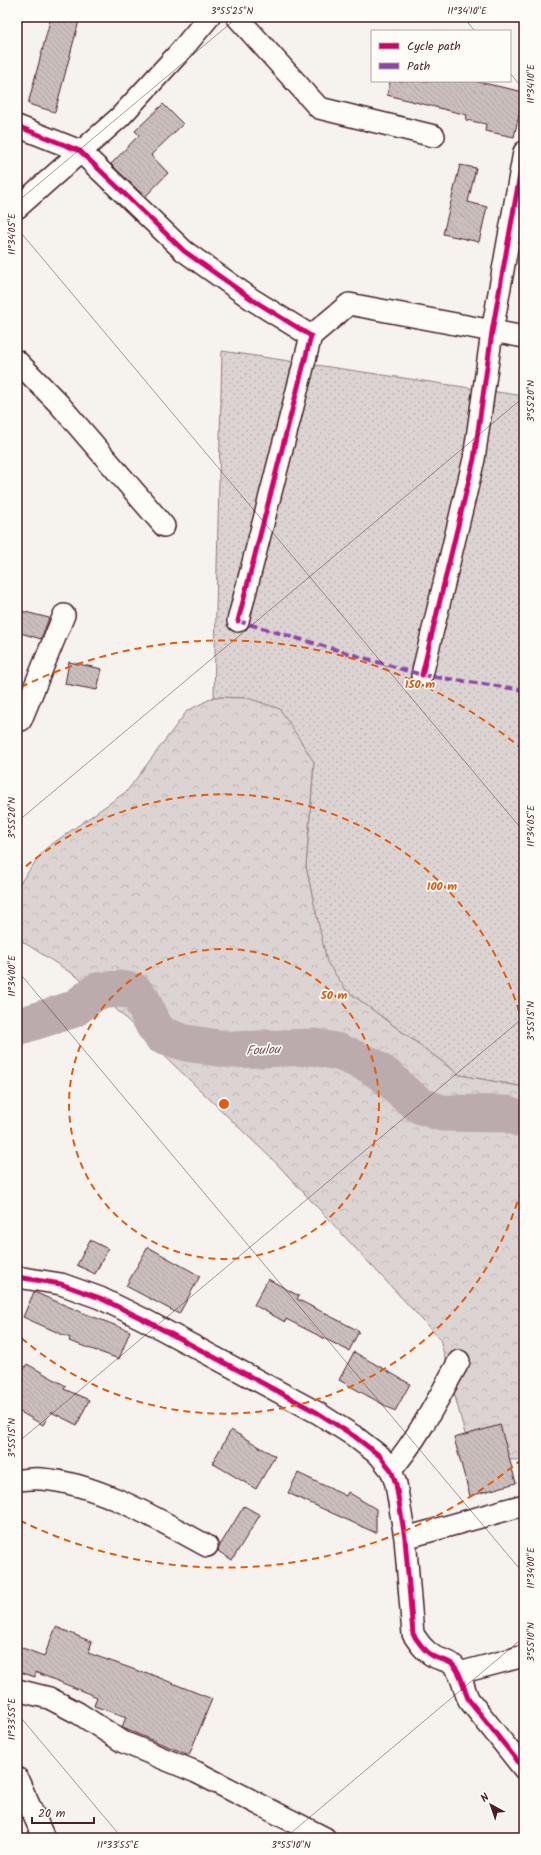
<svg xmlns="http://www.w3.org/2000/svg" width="541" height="1855" font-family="Kalam,sans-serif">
<defs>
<pattern id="grass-dots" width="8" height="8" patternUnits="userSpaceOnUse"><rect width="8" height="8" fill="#dcd4d2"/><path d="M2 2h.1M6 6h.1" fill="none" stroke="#beb6b4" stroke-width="1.8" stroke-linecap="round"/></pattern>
<pattern id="forest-crowns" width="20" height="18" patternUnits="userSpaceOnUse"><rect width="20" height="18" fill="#dcd4d2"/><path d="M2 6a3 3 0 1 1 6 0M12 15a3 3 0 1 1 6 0" fill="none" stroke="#beb6b4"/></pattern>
<pattern id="building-back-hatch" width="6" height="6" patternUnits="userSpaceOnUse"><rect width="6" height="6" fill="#cbbfbe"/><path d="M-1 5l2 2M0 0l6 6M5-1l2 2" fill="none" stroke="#b0a4a3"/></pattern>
</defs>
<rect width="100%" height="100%" fill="#f6f3ef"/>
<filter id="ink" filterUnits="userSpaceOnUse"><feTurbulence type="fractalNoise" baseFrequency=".025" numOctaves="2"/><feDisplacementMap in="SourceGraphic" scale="8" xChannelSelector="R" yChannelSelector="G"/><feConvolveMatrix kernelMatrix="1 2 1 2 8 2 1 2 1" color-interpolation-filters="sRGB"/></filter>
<g filter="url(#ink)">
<path fill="url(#grass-dots)" stroke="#937a7e" d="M 222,351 L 524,396 L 524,1087 L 460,1075 L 346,990 L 326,962 L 306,867 L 314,762 L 248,698 L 214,697 Z"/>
<path fill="url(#forest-crowns)" stroke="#937a7e" d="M 214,697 L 248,698 L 280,709 L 314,762 L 306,867 L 327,962 L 346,990 L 460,1075 L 524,1087 L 524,1459 L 520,1460 L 486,1459 L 465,1434 L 440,1339 L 276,1163 L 93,987 L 17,938 L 17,887 L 45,849 L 127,791 L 187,711 Z"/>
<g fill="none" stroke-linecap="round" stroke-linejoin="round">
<path stroke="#bbabac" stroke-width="37" d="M 17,1027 L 74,1009 L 97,991 L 120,989 L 134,991 L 142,1000 L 153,1024 L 161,1035 L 186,1043 L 231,1050 L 314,1047 L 339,1052 L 370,1065 L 390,1079 L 404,1093 L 421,1106 L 442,1113 L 507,1114 L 524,1120"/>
</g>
<path fill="url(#building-back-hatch)" stroke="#4a1f2b" d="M 51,17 L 80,17 L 55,112 L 28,104 Z
M 390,81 L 474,81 L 524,92 L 514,137 L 485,131 L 486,124 L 466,120 L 467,115 L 387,95 Z
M 163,104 L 183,124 L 151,155 L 168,173 L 145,197 L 111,164 L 139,135 L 135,131 Z
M 460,165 L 476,168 L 468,202 L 487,207 L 479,242 L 443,234 Z
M 17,610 L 49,618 L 41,639 L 17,632 Z
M 69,662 L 102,669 L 97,690 L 65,684 Z
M 90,1240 L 108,1249 L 95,1274 L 77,1265 Z
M 148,1247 L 200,1276 L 179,1314 L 126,1286 Z
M 268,1279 L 299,1296 L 297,1299 L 359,1331 L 349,1351 L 286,1319 L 285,1322 L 254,1305 Z
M 34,1292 L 81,1312 L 130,1331 L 119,1359 L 69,1341 L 70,1338 L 23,1317 Z
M 354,1352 L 410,1384 L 395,1411 L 339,1380 Z
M 27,1364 L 66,1386 L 64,1389 L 89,1400 L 77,1425 L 51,1412 L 43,1425 L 17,1410 L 17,1380 Z
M 500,1425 L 516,1483 L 470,1496 L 454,1438 Z
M 231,1430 L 275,1456 L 256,1489 L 212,1463 Z
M 298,1473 L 346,1496 L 348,1492 L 376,1509 L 376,1533 L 288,1493 Z
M 244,1506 L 260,1515 L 232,1560 L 218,1551 L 219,1547 Z
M 56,1627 L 92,1642 L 88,1653 L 144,1673 L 145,1672 L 212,1699 L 189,1755 L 125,1729 L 122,1727 L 126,1717 L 94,1706 L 97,1697 L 35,1672 L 35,1677 L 17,1671 L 17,1646 L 44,1656 Z"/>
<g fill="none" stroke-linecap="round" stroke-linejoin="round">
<g stroke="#4a1f2b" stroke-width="24">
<path id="minor" d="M 237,17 L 319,108 L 434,136
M 17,126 L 80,151 L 184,251 L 253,300 L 311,336 L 238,621
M 17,208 L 120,117 L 179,53 L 209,17
M 311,336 L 349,304 L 524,337
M 17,361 L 59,404 L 164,526
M 422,675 L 474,459 L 492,332 L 524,152
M 17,720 L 21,720 L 64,615
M 17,1277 L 61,1284 L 100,1298 L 143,1319 L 318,1413 L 354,1436 L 380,1456 L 391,1470 L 396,1484 L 405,1538 L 413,1634 C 419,1643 425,1652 435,1657 C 441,1660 449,1660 454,1666 C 463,1675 463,1690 469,1700 L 524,1769
M 391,1470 C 419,1437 438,1399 459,1361
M 17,1480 C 25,1480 33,1478 41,1479 C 98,1483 157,1519 207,1546
M 405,1538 L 524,1505
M 459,1673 L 524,1656
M 17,1690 L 49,1698 L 78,1713 L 123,1742 L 196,1772 L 325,1838
M 17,1778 L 44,1838"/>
</g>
<use href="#minor" stroke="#fdfcf7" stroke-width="21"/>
<path stroke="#8e44ad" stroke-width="4" stroke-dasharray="8 4" stroke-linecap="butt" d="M 238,621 L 422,675 L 524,690"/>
<g stroke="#fdfcf7" stroke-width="8">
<path id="cycleway" d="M 17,126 L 80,151 L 184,251 L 253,300 L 311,336 L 238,621
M 422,675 L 474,459 L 492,332 L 524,152
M 17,1277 L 61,1284 L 100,1298 L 143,1319 L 318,1413 L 354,1436 L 380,1456 L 391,1470 L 396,1484 L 405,1538 L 413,1634 C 419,1643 425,1652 435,1657 C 441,1660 449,1660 454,1666 C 463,1675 463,1690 469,1700 L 524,1769"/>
</g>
<use href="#cycleway" stroke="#d6006c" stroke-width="5"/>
</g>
</g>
<path fill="none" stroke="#4a1f2b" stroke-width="1" stroke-opacity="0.45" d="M 463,17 L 475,31M 510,73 L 524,90M 17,202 L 238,17M 17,228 L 524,832M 17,822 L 524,397M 17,970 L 524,1574M 17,1443 L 524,1017M 17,1713 L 122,1838M 285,1838 L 524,1637"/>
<g fill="none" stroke="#e8590c" stroke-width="2" stroke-dasharray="7 5">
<circle cx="224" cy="1104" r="155"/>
<path d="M524 1179A309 309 0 0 1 17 1334M17 874A309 309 0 0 1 524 1029"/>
<path d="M522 1459A464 464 0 0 1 21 1521M21 687A464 464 0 0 1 522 749"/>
</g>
<g text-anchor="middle" stroke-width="3.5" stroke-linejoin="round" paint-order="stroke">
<g font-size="13" font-style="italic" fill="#725058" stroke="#fdfcf7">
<text transform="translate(263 1049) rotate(-3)" y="5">Foulou</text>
</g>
</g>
<circle cx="224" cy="1104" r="6" fill="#e8590c" stroke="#fdfcf7" stroke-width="2"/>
<g font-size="12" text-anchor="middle" font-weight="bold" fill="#e8590c" stroke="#fdfcf7" stroke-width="3.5" stroke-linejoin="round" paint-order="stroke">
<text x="420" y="688">150 m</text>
<text x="442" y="890">100 m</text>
<text x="334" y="999">50 m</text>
</g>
<rect width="541" height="1855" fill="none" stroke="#fdfcf7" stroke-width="44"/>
<rect x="371" y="30" width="140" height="52" fill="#fdfcf7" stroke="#b5a4a5"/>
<rect x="379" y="43" width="20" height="6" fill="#d6006c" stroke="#b5a4a5"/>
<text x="407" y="50" font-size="12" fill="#4a1f2b">Cycle path</text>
<rect x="379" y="63" width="20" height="6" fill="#8e44ad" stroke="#b5a4a5"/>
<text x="407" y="70" font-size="12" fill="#4a1f2b">Path</text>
<g transform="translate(491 1805) rotate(320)" stroke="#fdfcf7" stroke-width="3" paint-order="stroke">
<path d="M0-3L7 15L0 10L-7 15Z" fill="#4a1f2b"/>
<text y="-6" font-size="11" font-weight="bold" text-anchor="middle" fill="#4a1f2b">N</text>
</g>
<path d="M32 1817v6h62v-6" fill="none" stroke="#4a1f2b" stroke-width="2"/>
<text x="38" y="1817" font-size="12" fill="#4a1f2b" stroke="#fdfcf7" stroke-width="3" paint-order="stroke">20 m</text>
<rect x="22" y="22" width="497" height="1811" fill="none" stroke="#4a1f2b" stroke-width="1.5"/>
<g font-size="10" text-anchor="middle" fill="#4a1f2b">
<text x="232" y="14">3°55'25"N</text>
<text x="467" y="14">11°34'10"E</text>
<text transform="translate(530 84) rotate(-90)" y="4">11°34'10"E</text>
<text transform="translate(11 234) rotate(-90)" y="4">11°34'05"E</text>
<text transform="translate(530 401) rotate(-90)" y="4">3°55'20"N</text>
<text transform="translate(11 818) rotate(-90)" y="4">3°55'20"N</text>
<text transform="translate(530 826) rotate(-90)" y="4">11°34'05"E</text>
<text transform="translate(11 976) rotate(-90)" y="4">11°34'00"E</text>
<text transform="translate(530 1021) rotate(-90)" y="4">3°55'15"N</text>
<text transform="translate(11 1438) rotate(-90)" y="4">3°55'15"N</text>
<text transform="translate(530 1568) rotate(-90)" y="4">11°34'00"E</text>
<text transform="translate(530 1642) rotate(-90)" y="4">3°55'10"N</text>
<text transform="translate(11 1719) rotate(-90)" y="4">11°33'55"E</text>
<text x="118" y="1848">11°33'55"E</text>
<text x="291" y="1848">3°55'10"N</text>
</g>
</svg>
